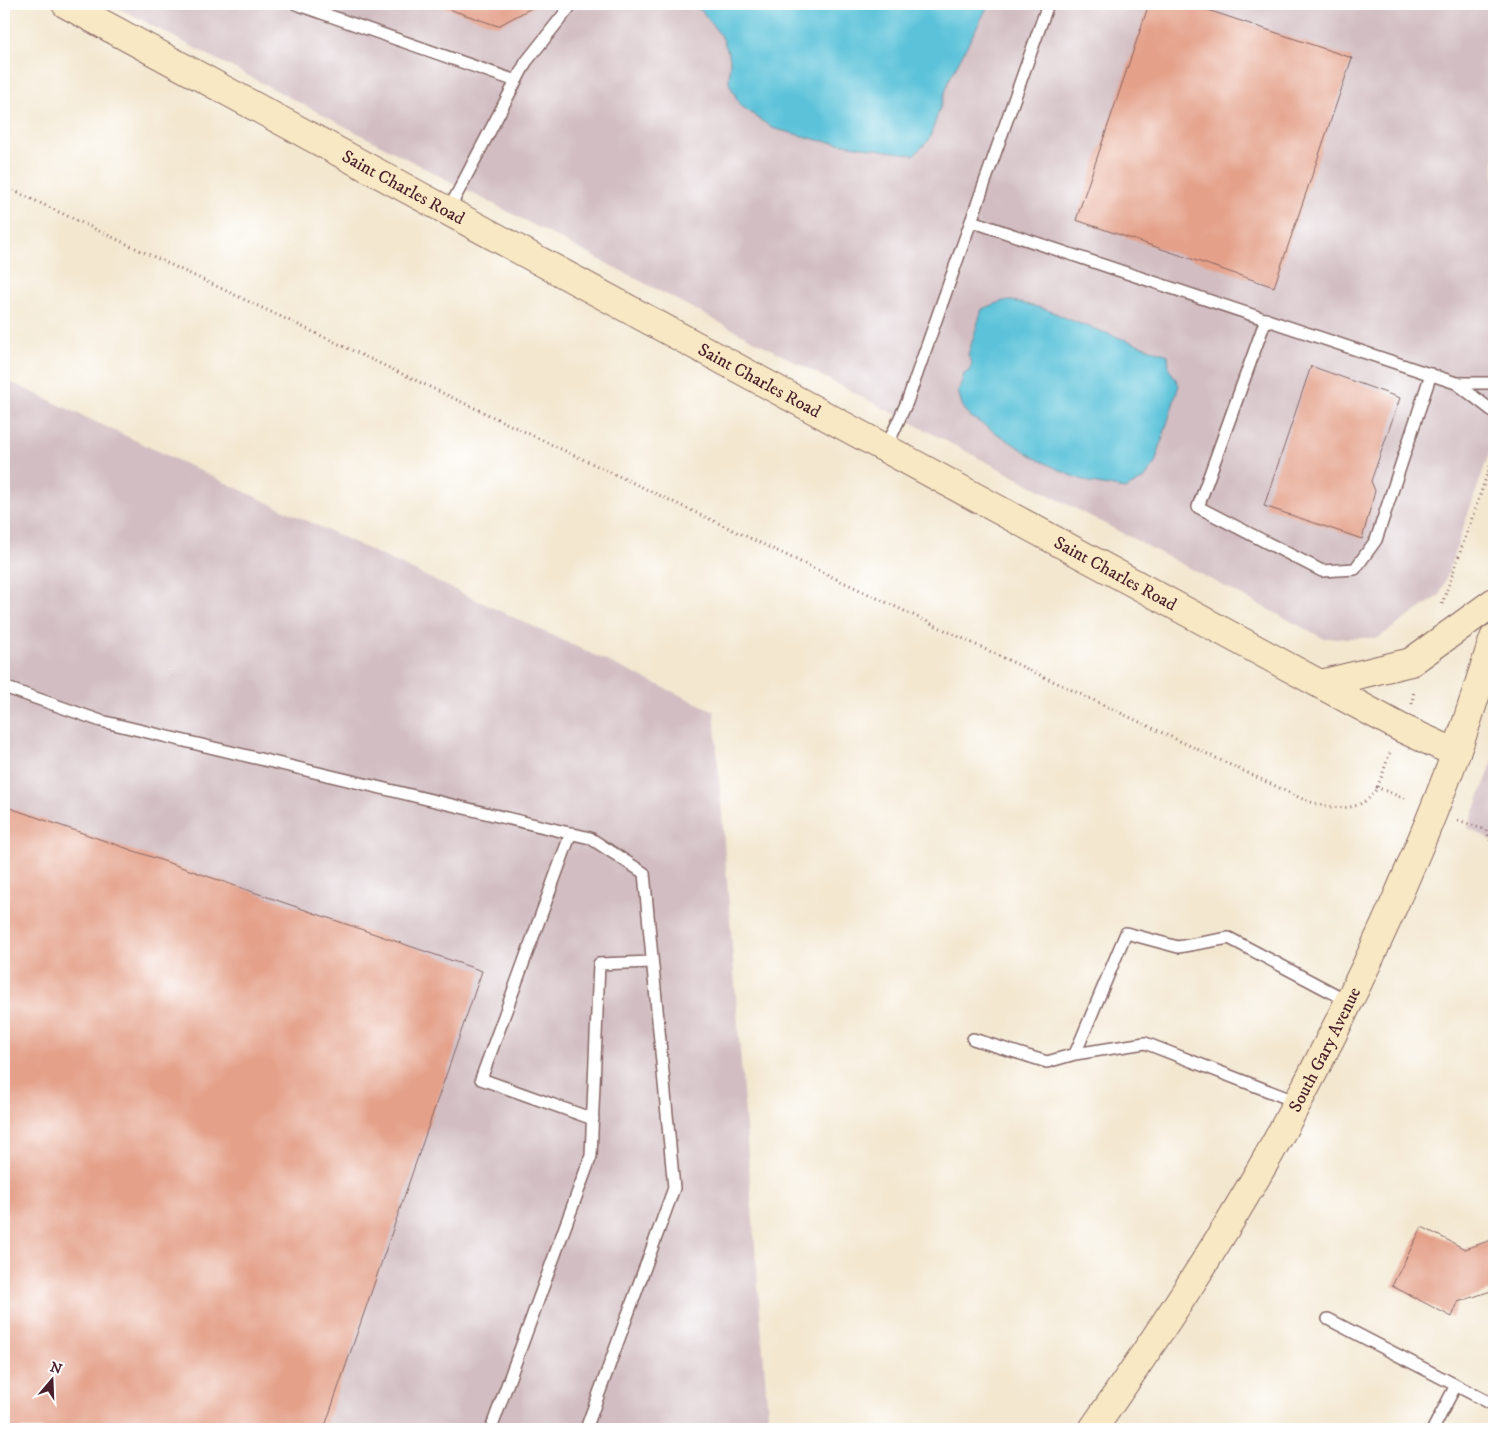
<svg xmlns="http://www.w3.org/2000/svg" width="1498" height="1433" font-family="'IM FELL DW Pica',serif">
<rect width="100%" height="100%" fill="#fff"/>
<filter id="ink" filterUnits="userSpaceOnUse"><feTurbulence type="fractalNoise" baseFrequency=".02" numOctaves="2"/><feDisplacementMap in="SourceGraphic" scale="10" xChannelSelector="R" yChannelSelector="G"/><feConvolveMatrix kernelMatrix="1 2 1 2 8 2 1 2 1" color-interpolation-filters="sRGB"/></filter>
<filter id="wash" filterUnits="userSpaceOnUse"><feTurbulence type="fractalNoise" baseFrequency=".0096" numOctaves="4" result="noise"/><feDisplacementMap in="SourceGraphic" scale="20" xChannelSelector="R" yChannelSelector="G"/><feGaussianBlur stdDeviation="1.12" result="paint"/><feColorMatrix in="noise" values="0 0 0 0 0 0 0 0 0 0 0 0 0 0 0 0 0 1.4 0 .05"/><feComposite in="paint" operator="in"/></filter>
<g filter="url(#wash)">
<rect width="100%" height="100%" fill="#f3e7d0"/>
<path fill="#d2bec2" d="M 111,4 L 1494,4 L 1494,439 L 1440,595 L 1378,638 L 1323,638 Z
M 4,379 L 714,711 L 769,1429 L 4,1429 Z
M 1494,758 L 1494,841 L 1468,828 Z"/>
<path fill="#5cc2d9" stroke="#537082" d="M 687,4 L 989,4 L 950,78 L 929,140 L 914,155 L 818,140 L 772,128 L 740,105 L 729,83 L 730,58 L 723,39 L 702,11 Z
M 1003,301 L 1013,301 L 1045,309 L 1078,323 L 1168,355 L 1169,368 L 1179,385 L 1155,463 L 1144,479 L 1125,489 L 1092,483 L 1070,475 L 1037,459 L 971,417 L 964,410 L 958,392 L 964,374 L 969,371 L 972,363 L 968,355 L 982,309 Z"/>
<g id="blocks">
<path fill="#e4a089" d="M 434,4 L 539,4 L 498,26 Z
M 1149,4 L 1190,4 L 1352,58 L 1274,287 L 1076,220 Z
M 1311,366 L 1400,398 L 1371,481 L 1375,491 L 1362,539 L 1264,506 Z
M 4,806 L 482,971 L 324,1429 L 4,1429 Z
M 1422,1227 L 1465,1249 L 1494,1239 L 1494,1290 L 1458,1302 L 1452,1317 L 1392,1286 Z"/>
</g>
</g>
<g filter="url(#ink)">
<use href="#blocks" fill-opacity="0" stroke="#856565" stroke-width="1"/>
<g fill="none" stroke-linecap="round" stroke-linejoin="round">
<g stroke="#856565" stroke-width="14">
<path id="lane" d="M 296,4 L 516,81
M 448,211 L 526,62 L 572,4
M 971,221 L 1456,383 L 1494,383
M 1266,319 L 1198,507 L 1322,571 L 1355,569 L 1376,540 L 1431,374
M 1456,383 L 1494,412
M 886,448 L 907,402 L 1048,4
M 4,687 L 101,721 L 590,838 L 644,873 L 674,1188 L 586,1429
M 571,833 L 481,1079 L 593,1119
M 973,1039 L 1047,1062 L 1075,1054
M 1297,1102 L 1145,1043 L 1075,1054 L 1126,933 L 1178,947 L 1229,938 L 1348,1001
M 1328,1319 L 1494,1405
M 491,1429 L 591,1156 L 599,964 L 652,962
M 1433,1429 L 1456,1385"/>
</g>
<g stroke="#856565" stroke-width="30">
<g id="secondary">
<path id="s1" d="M 66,4 L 1401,728 L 1456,753"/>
<path d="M 1320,684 L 1411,662 L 1494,602"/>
<path id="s2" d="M 1093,1429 C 1159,1334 1224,1237 1280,1135 C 1347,1012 1407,884 1456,753 C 1470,715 1481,676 1494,638"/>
</g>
</g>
<path stroke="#856565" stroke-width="3" stroke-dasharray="1 4" stroke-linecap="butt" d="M 4,186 L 1307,801 C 1326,807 1351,813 1368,799 C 1380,790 1384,766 1390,753
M 1442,604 L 1494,455
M 1412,704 L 1414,690
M 1376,787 L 1408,800
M 1458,820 L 1486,830 L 1494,849"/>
<use href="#lane" stroke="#fff" stroke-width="11"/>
<use href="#secondary" stroke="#f8e8c3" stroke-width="28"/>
</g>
</g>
<g text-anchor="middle" stroke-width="4" stroke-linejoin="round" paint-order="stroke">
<g font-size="18" fill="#4a1f2b" stroke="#fff">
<text dy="6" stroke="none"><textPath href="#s1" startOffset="384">Saint Charles Road</textPath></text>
<text dy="6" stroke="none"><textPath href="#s1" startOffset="789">Saint Charles Road</textPath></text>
<text dy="6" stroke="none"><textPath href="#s1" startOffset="1194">Saint Charles Road</textPath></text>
<text dy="6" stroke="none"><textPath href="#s2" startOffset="445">South Gary Avenue</textPath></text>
</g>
</g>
<rect width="1498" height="1433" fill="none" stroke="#fff" stroke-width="20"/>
<g transform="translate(52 1380) rotate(19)" stroke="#ffffff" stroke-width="4" paint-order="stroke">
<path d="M0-4L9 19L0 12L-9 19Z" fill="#4a1f2b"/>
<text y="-8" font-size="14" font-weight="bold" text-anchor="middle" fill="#4a1f2b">N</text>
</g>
</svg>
